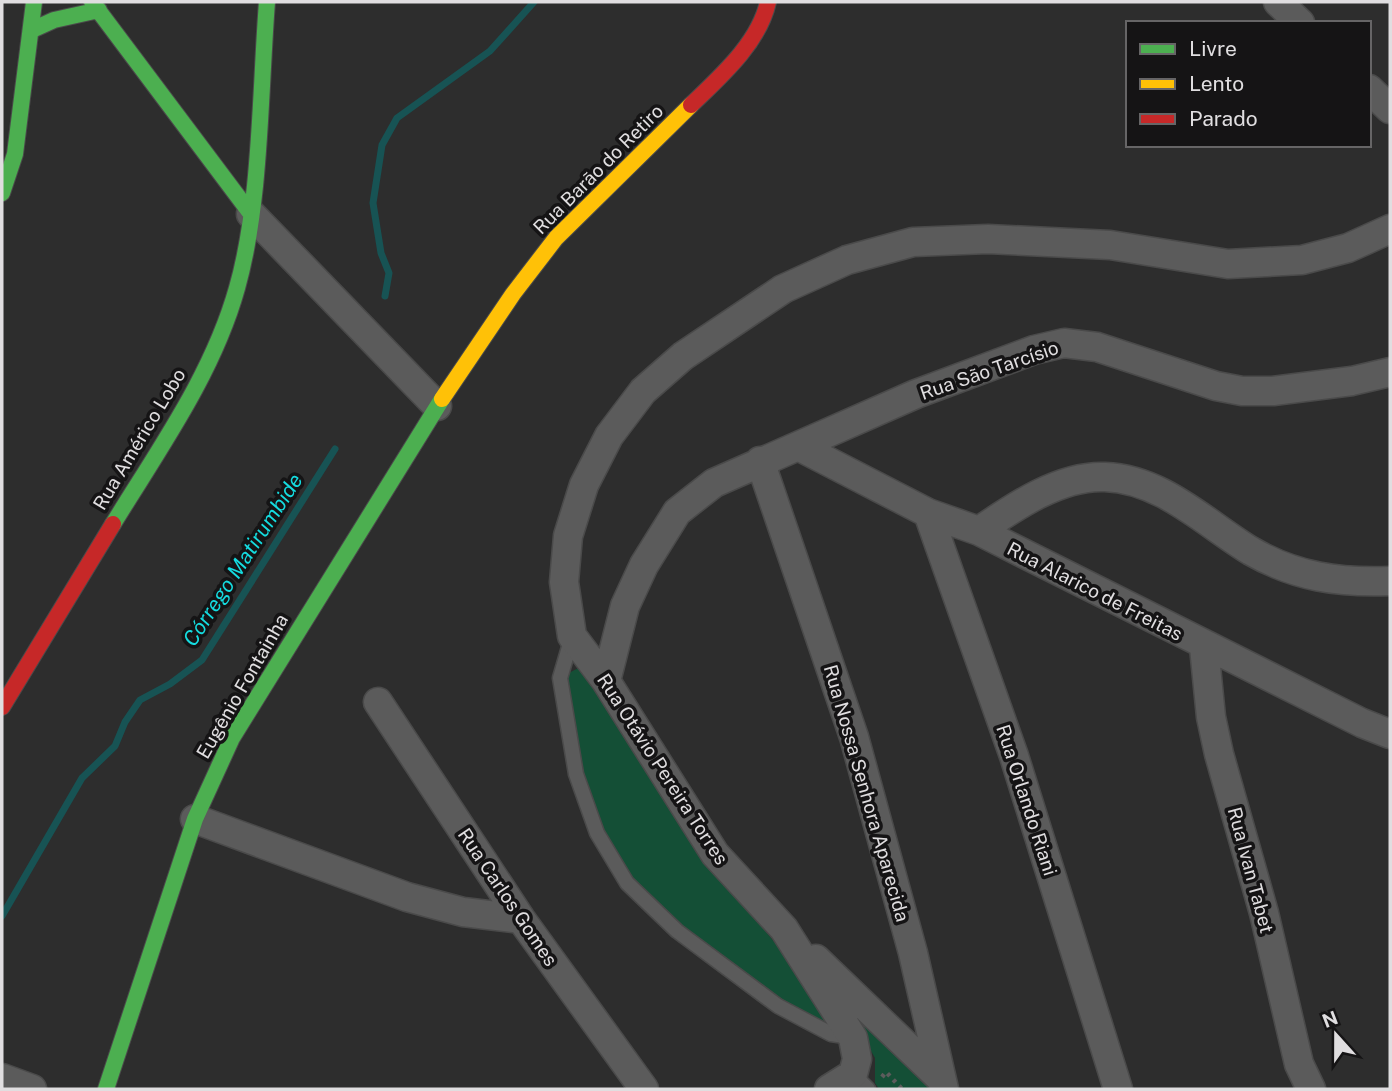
<svg xmlns="http://www.w3.org/2000/svg" width="1392" height="1091" font-family="'Public Sans',sans-serif">
<rect width="100%" height="100%" fill="#2d2d2d"/>
<path fill="#144f36" d="M 588,663 L 706,857 L 840,1024 L 835,1030 C 816,1021 795,1013 778,1002 C 718,962 628,898 601,830 C 580,780 574,728 565,675 Z
M 857,1008 L 934,1089 L 879,1089 L 875,1083 L 875,1058 L 850,1014 Z"/>
<g fill="none" stroke-linecap="round" stroke-linejoin="round">
<path stroke="#175354" stroke-width="7" d="M 385,296 L 389,273 L 381,253 L 373,203 L 382,145 L 397,118 L 490,51 L 534,2
M 2,916 L 82,778 L 115,746 L 125,722 L 140,700 L 170,684 L 202,660 L 335,449"/>
<g stroke="#4a4a4a" stroke-width="17">
<path id="lane" d="M 572,637 L 560,678 L 576,774 L 597,833 L 627,883 L 677,931 L 778,1006 L 831,1034 L 851,1037
M 853,1074 L 868,1089"/>
</g>
<g stroke="#4a4a4a" stroke-width="31">
<path id="street" d="M 1278,2 L 1300,23
M 1369,89 L 1390,109
M 251,214 L 437,406
M 800,447 L 928,513 L 979,531 L 1362,723 L 1390,734
M 760,461 L 854,737 L 913,953 L 944,1089
M 928,513 L 1014,756 L 1118,1089
M 979,531 C 1014,507 1060,475 1105,477 C 1162,479 1205,523 1251,551 C 1296,577 1339,583 1390,581
M 1204,647 L 1211,717 L 1219,754 L 1264,913 L 1299,1064 L 1311,1089
M 606,681 L 625,606 L 644,565 L 677,512 L 714,483 L 916,394 L 1034,350 L 1064,343 L 1097,347 L 1216,386 L 1242,391 L 1273,391 L 1352,381 L 1390,372
M 378,702 L 521,919 L 644,1089
M 195,819 L 407,897 L 463,912 L 521,919
M 816,959 L 940,1078
M 2,1078 L 32,1089
M 829,1089 L 853,1074 L 857,1059 L 853,1038 L 784,929 L 715,854 L 606,681 L 572,636 L 564,582 L 568,536 L 584,485 L 609,436 L 643,391 L 683,356 L 783,289 L 847,260 L 913,242 L 988,239 L 1110,245 L 1228,264 L 1302,260 L 1348,248 L 1390,229"/>
</g>
<g stroke="#4a4a4a" stroke-width="18">
<path id="fast" d="M 92,2 L 251,214
M 32,30 L 54,20 L 99,10
M 2,193 L 15,154 L 34,2
M 113,524 C 159,449 213,374 237,288 C 261,204 260,91 267,2
M 106,1089 L 195,819 L 232,738 L 442,399"/>
</g>
<g stroke="#4a4a4a" stroke-width="18">
<path id="slow" d="M 442,399 L 513,294 L 556,238 L 691,105"/>
</g>
<g stroke="#4a4a4a" stroke-width="18">
<path id="jam" d="M 691,105 C 720,77 759,43 768,2
M 2,707 L 113,524"/>
</g>
<path stroke="#5c5c5c" stroke-width="4.5" stroke-dasharray="3.5 5" stroke-linecap="butt" d="M 882,1077 L 886,1072 L 902,1089"/>
<use href="#lane" stroke="#5b5b5b" stroke-width="14"/>
<use href="#street" stroke="#5b5b5b" stroke-width="28"/>
<use href="#fast" stroke="#4caf50" stroke-width="16"/>
<use href="#slow" stroke="#ffc107" stroke-width="16"/>
<use href="#jam" stroke="#c62828" stroke-width="16"/>
</g>
<g text-anchor="middle" stroke-width="7" stroke-linejoin="round" paint-order="stroke">
<g font-size="19" fill="#e0dee0" stroke="#151415">
<text transform="translate(598 169) rotate(-45)" y="7">Rua Barão do Retiro</text>
<text transform="translate(989 370) rotate(-19)" y="7">Rua São Tarcísio</text>
<text transform="translate(139 439) rotate(-59)" y="7">Rua Américo Lobo</text>
<text transform="translate(1095 591) rotate(27)" y="7">Rua Alarico de Freitas</text>
<text transform="translate(242 686) rotate(-60)" y="7">Eugênio Fontainha</text>
<text transform="translate(663 769) rotate(57)" y="7">Rua Otávio Pereira Torres</text>
<text transform="translate(867 793) rotate(74)" y="7">Rua Nossa Senhora Aparecida</text>
<text transform="translate(1027 800) rotate(72)" y="7">Rua Orlando Riani</text>
<text transform="translate(1251 870) rotate(75)" y="7">Rua Ivan Tabet</text>
<text transform="translate(508 897) rotate(56)" y="7">Rua Carlos Gomes</text>
</g>
<g font-size="21" font-style="italic" fill="#15dbdf" stroke="#151415">
<text transform="translate(243 560) rotate(-57)" y="7">Córrego Matirumbide</text>
</g>
</g>
<rect width="1392" height="1091" fill="none" stroke="#e0dee0" stroke-width="7"/>
<rect x="1126" y="21" width="245" height="126" fill="#151415" stroke="#666566" stroke-width="2"/>
<rect x="1140" y="44" width="35" height="10" fill="#4caf50" stroke="#666566" stroke-width="2"/>
<text x="1189" y="56" font-size="21" fill="#e0dee0">Livre</text>
<rect x="1140" y="79" width="35" height="10" fill="#ffc107" stroke="#666566" stroke-width="2"/>
<text x="1189" y="91" font-size="21" fill="#e0dee0">Lento</text>
<rect x="1140" y="114" width="35" height="10" fill="#c62828" stroke="#666566" stroke-width="2"/>
<text x="1189" y="126" font-size="21" fill="#e0dee0">Parado</text>
<g transform="translate(1336 1035) rotate(339)" stroke="#151415" stroke-width="5" paint-order="stroke">
<path d="M0-5L12 26L0 18L-12 26Z" fill="#e0dee0"/>
<text y="-10" font-size="19" font-weight="bold" text-anchor="middle" fill="#e0dee0">N</text>
</g>
</svg>
